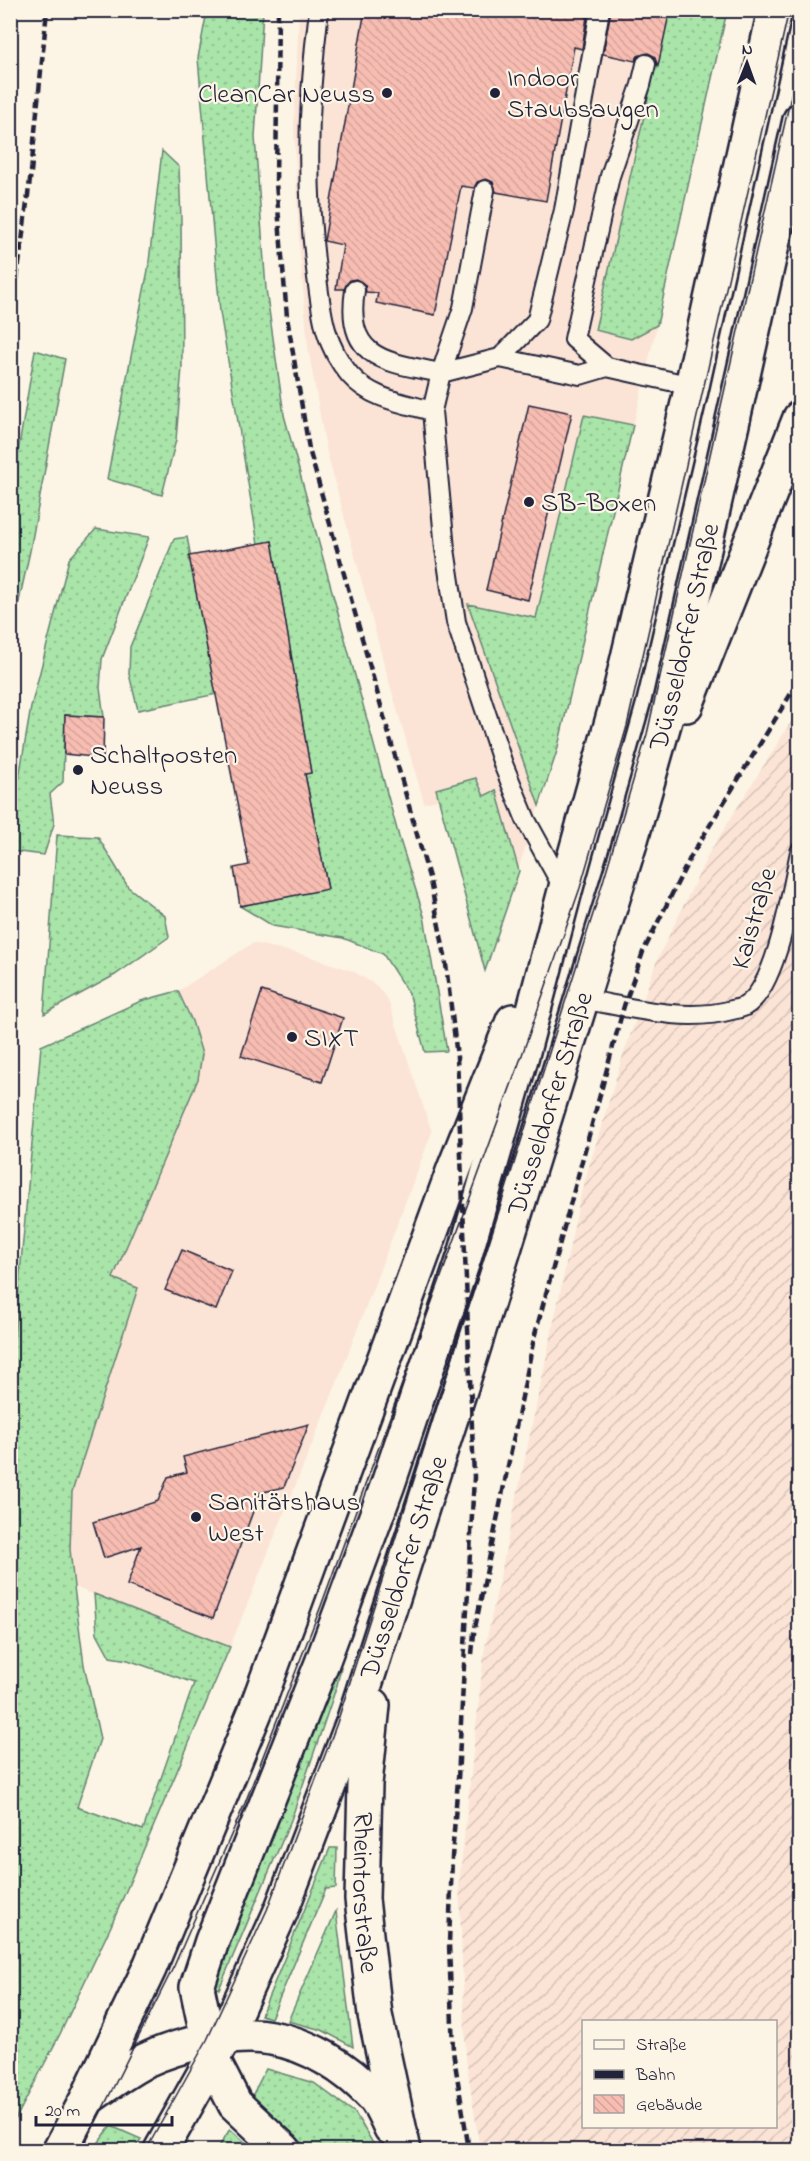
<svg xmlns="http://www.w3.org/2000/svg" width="810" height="2161" font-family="'Indie Flower',sans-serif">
<defs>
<pattern id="industrial-furrows" width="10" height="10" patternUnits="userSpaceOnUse" patternTransform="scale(1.5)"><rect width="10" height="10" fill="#fbe4d6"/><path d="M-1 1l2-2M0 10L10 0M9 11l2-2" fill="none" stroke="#d7c3b9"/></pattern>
<pattern id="grass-dots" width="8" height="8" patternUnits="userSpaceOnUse" patternTransform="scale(1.5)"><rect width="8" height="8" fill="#a9e4a9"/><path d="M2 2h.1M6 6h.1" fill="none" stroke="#91c392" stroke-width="1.8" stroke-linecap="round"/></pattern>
<pattern id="building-back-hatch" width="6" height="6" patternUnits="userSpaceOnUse" patternTransform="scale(1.5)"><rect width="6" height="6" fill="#f8bdb2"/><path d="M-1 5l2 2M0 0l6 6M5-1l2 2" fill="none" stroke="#d4a29a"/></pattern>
</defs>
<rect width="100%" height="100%" fill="#fcf5e5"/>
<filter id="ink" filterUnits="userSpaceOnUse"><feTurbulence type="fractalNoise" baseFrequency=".0167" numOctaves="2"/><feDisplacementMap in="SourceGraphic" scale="12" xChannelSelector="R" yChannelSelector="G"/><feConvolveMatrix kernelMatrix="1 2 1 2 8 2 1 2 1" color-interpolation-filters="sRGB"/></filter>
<g filter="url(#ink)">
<path fill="#fbe4d6" d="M 299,11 L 727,11 L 657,325 L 557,751 L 485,971 L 438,800 L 424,803 L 384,664 L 326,449 L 308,348 L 299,242 L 294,127 Z
M 253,943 L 305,955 L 353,971 L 377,986 L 388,1000 L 432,1132 L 339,1378 L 230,1647 L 74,1587 L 70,1549 L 72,1492 L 138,1289 L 113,1278 L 198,1079 L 202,1054 L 192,1021 L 178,991 Z"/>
<path fill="url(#industrial-furrows)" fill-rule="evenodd" d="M 799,709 L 799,2150 L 480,2150 L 466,2059 L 459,1884 L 484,1652 L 581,1193 L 622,1058 L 657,960 L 709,853 ZM 584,2022 L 776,2022 L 776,2126 L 584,2126 Z"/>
<path fill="url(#grass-dots)" stroke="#668372" stroke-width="1.5" d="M 207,11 L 263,11 L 255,137 L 266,289 L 284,415 L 399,837 L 424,916 L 447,1051 L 425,1052 L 410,996 L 383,954 L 343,938 L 273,926 L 240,906 L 328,889 L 305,774 L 311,773 L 272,541 L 258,544 L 220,312 L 198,58 Z
M 668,11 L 727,11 L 657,325 L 631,339 L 595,330 Z
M 162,151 L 179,167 L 181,221 L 182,367 L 176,440 L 162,495 L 107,479 L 148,270 Z
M 35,350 L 65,359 L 30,551 L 11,638 L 11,494 Z
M 584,415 L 633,425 L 557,751 L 539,806 L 468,604 L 536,618 Z
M 96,529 L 149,537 L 102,659 L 100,688 L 104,717 L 65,715 L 63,782 L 50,794 L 54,824 L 44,855 L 11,851 L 11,825 L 31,707 L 69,559 Z
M 187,537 L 217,694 L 138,710 L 129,674 L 130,647 L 174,539 Z
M 476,778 L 484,796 L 496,790 L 519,871 L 485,971 L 436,789 Z
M 57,835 L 98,837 L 128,887 L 165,916 L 169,937 L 115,975 L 44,1014 Z
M 178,991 L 192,1021 L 202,1054 L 198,1079 L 113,1278 L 138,1288 L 72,1492 L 70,1549 L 74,1587 L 84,1665 L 100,1739 L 77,1807 L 143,1830 L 194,1683 L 128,1660 L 110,1657 L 97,1633 L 94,1594 L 230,1647 L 111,1926 L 60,2034 L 11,2128 L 10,1381 L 41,1046 L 141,1001 Z
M 341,1667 L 337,1685 L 291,1820 L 219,1989 L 214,1987 L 221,1949 L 333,1670 Z
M 330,1848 L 337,1848 L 336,1888 L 326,1889 L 271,2018 L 261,2015 Z
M 336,1911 L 353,2047 L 322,2030 L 288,2021 Z
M 266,2069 L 314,2083 L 355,2113 L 377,2150 L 312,2150 L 261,2109 L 251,2098 Z
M 111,2126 L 141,2139 L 133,2150 L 93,2150 Z
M 230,2129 L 254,2150 L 217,2150 Z"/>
<path fill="url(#building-back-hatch)" stroke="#22223b" stroke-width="1.5" d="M 365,10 L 588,10 L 582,49 L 574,47 L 546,201 L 496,192 L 493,182 L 486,179 L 477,182 L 474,188 L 461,186 L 435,315 L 376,303 L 378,293 L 366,292 L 365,285 L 356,279 L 350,280 L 344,289 L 336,289 L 343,245 L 324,241 Z
M 611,10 L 670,10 L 658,66 L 654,56 L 648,53 L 638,56 L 635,61 L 603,54 Z
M 529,404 L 572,413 L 528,600 L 486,590 Z
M 272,541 L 311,773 L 305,774 L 328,889 L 240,906 L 234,868 L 249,865 L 189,556 Z
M 65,715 L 104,717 L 103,758 L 64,754 Z
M 262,991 L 343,1018 L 322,1082 L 241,1056 Z
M 182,1250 L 232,1271 L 216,1310 L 165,1290 Z
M 309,1424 L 284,1487 L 260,1493 L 213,1618 L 127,1585 L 141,1546 L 104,1558 L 93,1522 L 158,1501 L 168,1477 L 187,1472 L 183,1457 Z"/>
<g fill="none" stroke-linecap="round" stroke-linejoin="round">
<g stroke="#22223b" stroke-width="22">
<path id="service" d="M 319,10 C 308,97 305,183 316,269 C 321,309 323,344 350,375 C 371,399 403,403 432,411
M 646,64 L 641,85 L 610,176 L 574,339 L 607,367 L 692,386
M 355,290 C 344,360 387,362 441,373 L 463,308 L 485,190
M 500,358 L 580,375 L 607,367
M 565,891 L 526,820 L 503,764 L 456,622 L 445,549 L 432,411 L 441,373 L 500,358 L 537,320 L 564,210 L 600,10
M 581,999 C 629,1007 684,1023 732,1010 C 736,1009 742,1008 745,1006 C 777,988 792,888 800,852"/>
</g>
<g stroke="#22223b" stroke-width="38">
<g id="secondary">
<path d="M 686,705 L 800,418"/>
<path id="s1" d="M 373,1705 L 365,1784 L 362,1899 L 375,2015 L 404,2150"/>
<path d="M 88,2098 C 107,2084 126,2071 146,2060 C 177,2045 237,2031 271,2038 C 309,2044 347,2068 373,2096 C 381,2104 386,2118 391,2128"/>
<path d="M 60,2150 L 87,2099 L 149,1969 L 255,1712 L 454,1169 L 513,1021"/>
<path id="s2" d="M 161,2150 L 223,2040 L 281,1911 L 353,1722 L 470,1359 L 630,843 L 669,706 L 800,120"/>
<path d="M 284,2150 L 235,2104 L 212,2059 L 197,1987 L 212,1941 L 322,1663 L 388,1484 L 465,1255 L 522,1055 L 565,891 L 619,696 L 692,386 L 775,10"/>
</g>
</g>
<use href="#service" stroke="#fcf5e5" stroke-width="18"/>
<use href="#secondary" stroke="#fcf5e5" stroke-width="33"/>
<path stroke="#22223b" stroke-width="1.5" d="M 82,2150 L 174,1966 L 245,1803 L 321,1606 L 522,1055 L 580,888 L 627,726 L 789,10
M 146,2150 L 207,2040 L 267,1910 L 337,1723 L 599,895 L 647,734 L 800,56"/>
<path stroke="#22223b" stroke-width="4.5" stroke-dasharray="9 4.5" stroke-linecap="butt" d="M 278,10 L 276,183 L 287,317 L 309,449 L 430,881 L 445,956 L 457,1057 L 474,1477 L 458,1779 L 452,1857 L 449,1944 L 453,2051 L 469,2150
M 10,333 L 31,172 L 47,10
M 472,1654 L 474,1633 L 534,1338 L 624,1006 L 643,952 L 691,856 L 800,679"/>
</g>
</g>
<g fill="#22223b" stroke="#fcf5e5" stroke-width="2">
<circle cx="387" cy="93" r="6"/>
<circle cx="495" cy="93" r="6"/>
<circle cx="529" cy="502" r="6"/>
<circle cx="78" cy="770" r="6"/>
<circle cx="292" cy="1037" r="6"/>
<circle cx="196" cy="1517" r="6"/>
</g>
<g text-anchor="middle" stroke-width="4.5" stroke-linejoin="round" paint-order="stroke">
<g font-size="27" fill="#22223b" stroke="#fcf5e5" text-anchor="start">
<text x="507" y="86">Indoor<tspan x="507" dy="31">Staubsaugen</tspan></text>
<text x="375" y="102" text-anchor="end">CleanCar Neuss</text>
<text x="541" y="511">SB-Boxen</text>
<text x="90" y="763">Schaltposten<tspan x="90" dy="31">Neuss</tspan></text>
<text x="304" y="1046">SIXT</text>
<text x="208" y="1510">Sanitätshaus<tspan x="208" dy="31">West</tspan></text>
</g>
<g font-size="27" fill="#22223b" stroke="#fcf5e5">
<text dy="9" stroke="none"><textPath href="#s2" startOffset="1605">Düsseldorfer Straße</textPath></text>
<text transform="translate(753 918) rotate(-74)" y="9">Kaistraße</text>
<text dy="9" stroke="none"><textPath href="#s2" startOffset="1119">Düsseldorfer Straße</textPath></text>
<text dy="9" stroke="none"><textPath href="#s2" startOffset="633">Düsseldorfer Straße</textPath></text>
<text dy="9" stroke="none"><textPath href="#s1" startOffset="188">Rheintorstraße</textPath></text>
</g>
</g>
<rect width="810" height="2161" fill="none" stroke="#fcf5e5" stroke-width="36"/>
<rect x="18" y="18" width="774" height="2125" fill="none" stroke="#22223b" stroke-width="2" filter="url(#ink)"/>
<rect x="582" y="2020" width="195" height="108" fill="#fcf5e5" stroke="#a5a1a1" stroke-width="1.5"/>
<rect x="594" y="2040" width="30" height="9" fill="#fcf5e5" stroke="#a5a1a1" stroke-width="1.5"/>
<text x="636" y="2050" font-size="18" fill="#22223b">Straße</text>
<rect x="594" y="2070" width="30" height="9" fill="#22223b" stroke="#a5a1a1" stroke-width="1.5"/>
<text x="636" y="2080" font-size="18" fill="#22223b">Bahn</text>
<rect x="594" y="2095" width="30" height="18" fill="url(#building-back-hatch)" stroke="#a5a1a1" stroke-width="1.5"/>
<text x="636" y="2110" font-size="18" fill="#22223b">Gebäude</text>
<g transform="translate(747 63) rotate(1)" stroke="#fcf5e5" stroke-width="4.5" paint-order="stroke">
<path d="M0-4.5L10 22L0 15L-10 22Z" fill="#22223b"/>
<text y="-9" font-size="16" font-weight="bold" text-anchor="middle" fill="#22223b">N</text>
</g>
<path d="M36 2116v9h136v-9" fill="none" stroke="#22223b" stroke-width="3"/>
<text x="45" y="2116" font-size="18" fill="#22223b" stroke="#fcf5e5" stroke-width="4.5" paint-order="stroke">20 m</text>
</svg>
